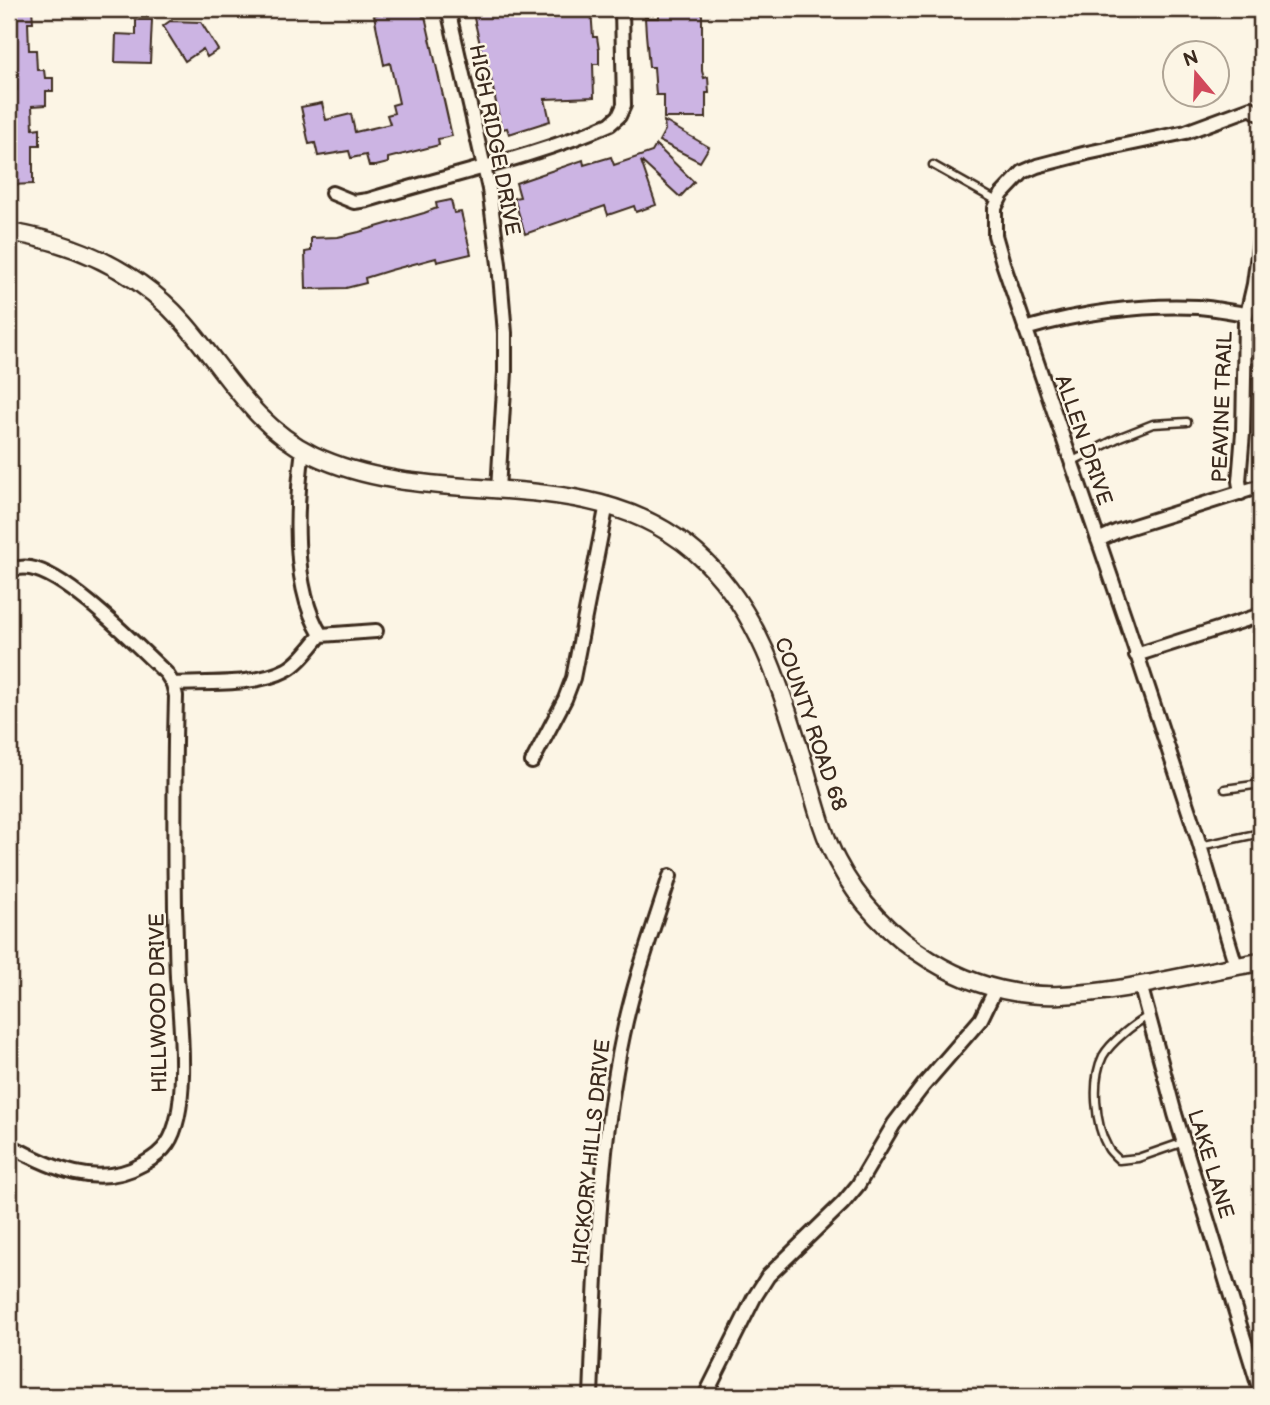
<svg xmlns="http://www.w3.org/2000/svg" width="1270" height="1405" font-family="'Balsamiq Sans',sans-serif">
<rect width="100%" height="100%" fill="#fcf5e5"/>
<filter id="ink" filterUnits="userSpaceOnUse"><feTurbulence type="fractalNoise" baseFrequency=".0143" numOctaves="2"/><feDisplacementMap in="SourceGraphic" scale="14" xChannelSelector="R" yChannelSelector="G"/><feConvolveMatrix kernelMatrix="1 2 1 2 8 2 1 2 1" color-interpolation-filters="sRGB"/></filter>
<g filter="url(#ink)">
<path fill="#ccb4e3" stroke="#3b2a1e" stroke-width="2" d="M 9,9 L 32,9 L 33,22 L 28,22 L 29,50 L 36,50 L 37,70 L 44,70 L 45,78 L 53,78 L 53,91 L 46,91 L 46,105 L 32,106 L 33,129 L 40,128 L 40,145 L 33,145 L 33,184 L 11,185 L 10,175 L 9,91 L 17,90 L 16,67 L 9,68 Z
M 401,9 L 421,9 L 423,17 L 425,16 L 452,136 L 438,139 L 439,145 L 388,158 L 388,163 L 376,166 L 369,166 L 366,155 L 351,158 L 349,151 L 318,156 L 315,143 L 309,144 L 301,107 L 322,103 L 326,120 L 351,114 L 355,132 L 390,124 L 387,115 L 394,113 L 392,105 L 399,103 L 390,63 L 384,65 L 374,15 Z
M 472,9 L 591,9 L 593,37 L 597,37 L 599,50 L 599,64 L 593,64 L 594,97 L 545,99 L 550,121 L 509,134 L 507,128 L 502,129 L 501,127 L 489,69 L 485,57 L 483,58 Z
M 659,9 L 702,9 L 702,71 L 704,78 L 708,77 L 709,93 L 706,93 L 706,118 L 664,118 L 664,95 L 656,95 L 654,67 L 649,67 L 646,34 L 645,18 L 659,18 Z
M 136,20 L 152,20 L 150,63 L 115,62 L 116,34 L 136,35 Z
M 170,21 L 201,22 L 218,50 L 207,57 L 203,49 L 185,61 L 163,26 Z
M 664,121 L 709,147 L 700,162 L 659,141 L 665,130 Z
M 656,145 L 694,182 L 680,197 L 641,161 L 656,205 L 636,212 L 634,206 L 608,215 L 605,206 L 525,234 L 514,198 L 520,197 L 516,183 L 583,160 L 584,165 L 611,157 L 614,165 L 652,152 Z
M 451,200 L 454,213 L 461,212 L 471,254 L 437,262 L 436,258 L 391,270 L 365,278 L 366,283 L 346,288 L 306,289 L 305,252 L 311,251 L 311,238 L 338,237 L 359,232 L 424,213 L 437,208 L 436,203 Z"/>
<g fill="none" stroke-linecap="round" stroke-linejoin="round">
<g stroke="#3b2a1e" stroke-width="11">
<path id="service" d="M 1254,9 L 1261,25
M 933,165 L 997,201
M 1071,462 L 1120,437 L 1153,424 L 1187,422
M 1225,789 L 1261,784
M 1200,846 L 1261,833
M 1148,1016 C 1134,1024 1111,1042 1103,1056 C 1091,1080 1095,1125 1108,1148 C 1110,1152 1116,1157 1119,1160 L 1138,1158 L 1184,1142"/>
</g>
<g stroke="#3b2a1e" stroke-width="18">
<path id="minor" d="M 448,9 L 489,189 L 499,264 L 505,333 L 505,372 L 498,490
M 332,193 L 354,202 L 368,200 C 449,175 533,158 610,124 L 619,116 L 624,105 L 622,9
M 1025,329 C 1079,313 1141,304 1198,307 C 1214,308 1230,312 1246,314
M 303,449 C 296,503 291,587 321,635
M 1241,493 L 1239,481 L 1243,433 L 1245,323 L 1254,284 L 1261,231
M 1098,540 L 1118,531 L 1261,486
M 9,570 C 16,568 23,567 30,568 C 68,574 137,646 166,673 L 173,684 L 176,696 C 174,767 174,838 175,908 C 176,931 176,954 177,977 C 180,1018 191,1110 167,1144 C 161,1153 152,1159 143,1164 C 98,1190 51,1168 9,1145
M 321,635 L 376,631
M 1136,655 L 1261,615
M 173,684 C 207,682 256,686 286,670 C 300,663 310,647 321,635
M 532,762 L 565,699 L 573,678 L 607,504
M 1236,966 L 1198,839 L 1126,621 L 1003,263 L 995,235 L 995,208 L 1002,194 L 1023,172 L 1037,166 L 1087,153 L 1186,132 L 1251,108 L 1261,115
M 1140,984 L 1175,1114 L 1261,1394
M 591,1396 C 596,1276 598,1153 623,1035 C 634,981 653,929 670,876
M 705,1396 L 754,1298 L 768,1276 L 843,1203 L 858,1185 L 894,1124 L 923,1086 L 981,1019 L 996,988"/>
</g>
<g stroke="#3b2a1e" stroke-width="21">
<path id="tertiary" d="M 9,232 C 77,243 138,271 184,323 C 227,372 252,425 313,455 C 439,515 597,455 705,561 C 758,613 780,684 801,754 C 812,789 820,829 837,861 C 880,943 968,999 1061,995 C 1129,992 1195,972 1261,962"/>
</g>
<use href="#service" stroke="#fcf5e5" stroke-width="6"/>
<use href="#minor" stroke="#fcf5e5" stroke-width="12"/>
<use href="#tertiary" stroke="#fcf5e5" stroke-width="16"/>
</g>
</g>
<g text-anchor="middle" stroke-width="5" stroke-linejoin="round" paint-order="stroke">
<g font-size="21" fill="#3b2a1e" stroke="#fcf5e5">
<text transform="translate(495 140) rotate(79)" y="7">HIGH RIDGE DRIVE</text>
<text transform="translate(1222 407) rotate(-88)" y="7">PEAVINE TRAIL</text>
<text transform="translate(1084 440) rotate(71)" y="7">ALLEN DRIVE</text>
<text transform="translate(811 724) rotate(71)" y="7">COUNTY ROAD 68</text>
<text transform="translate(158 1003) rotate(-91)" y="7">HILLWOOD DRIVE</text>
<text transform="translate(591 1152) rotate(-84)" y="7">HICKORY HILLS DRIVE</text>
<text transform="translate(1211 1164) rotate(73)" y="7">LAKE LANE</text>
</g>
</g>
<rect width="1270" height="1405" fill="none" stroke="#fcf5e5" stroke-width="35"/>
<rect x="18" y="18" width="1235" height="1370" fill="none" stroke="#3b2a1e" stroke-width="2.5" filter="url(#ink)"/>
<g transform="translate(1196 74) rotate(341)"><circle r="33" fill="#fcf5e5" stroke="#afa495" stroke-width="2"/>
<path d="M0-5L12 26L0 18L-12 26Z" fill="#d1495b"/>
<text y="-10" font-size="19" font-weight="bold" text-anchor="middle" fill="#3b2a1e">N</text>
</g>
</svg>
